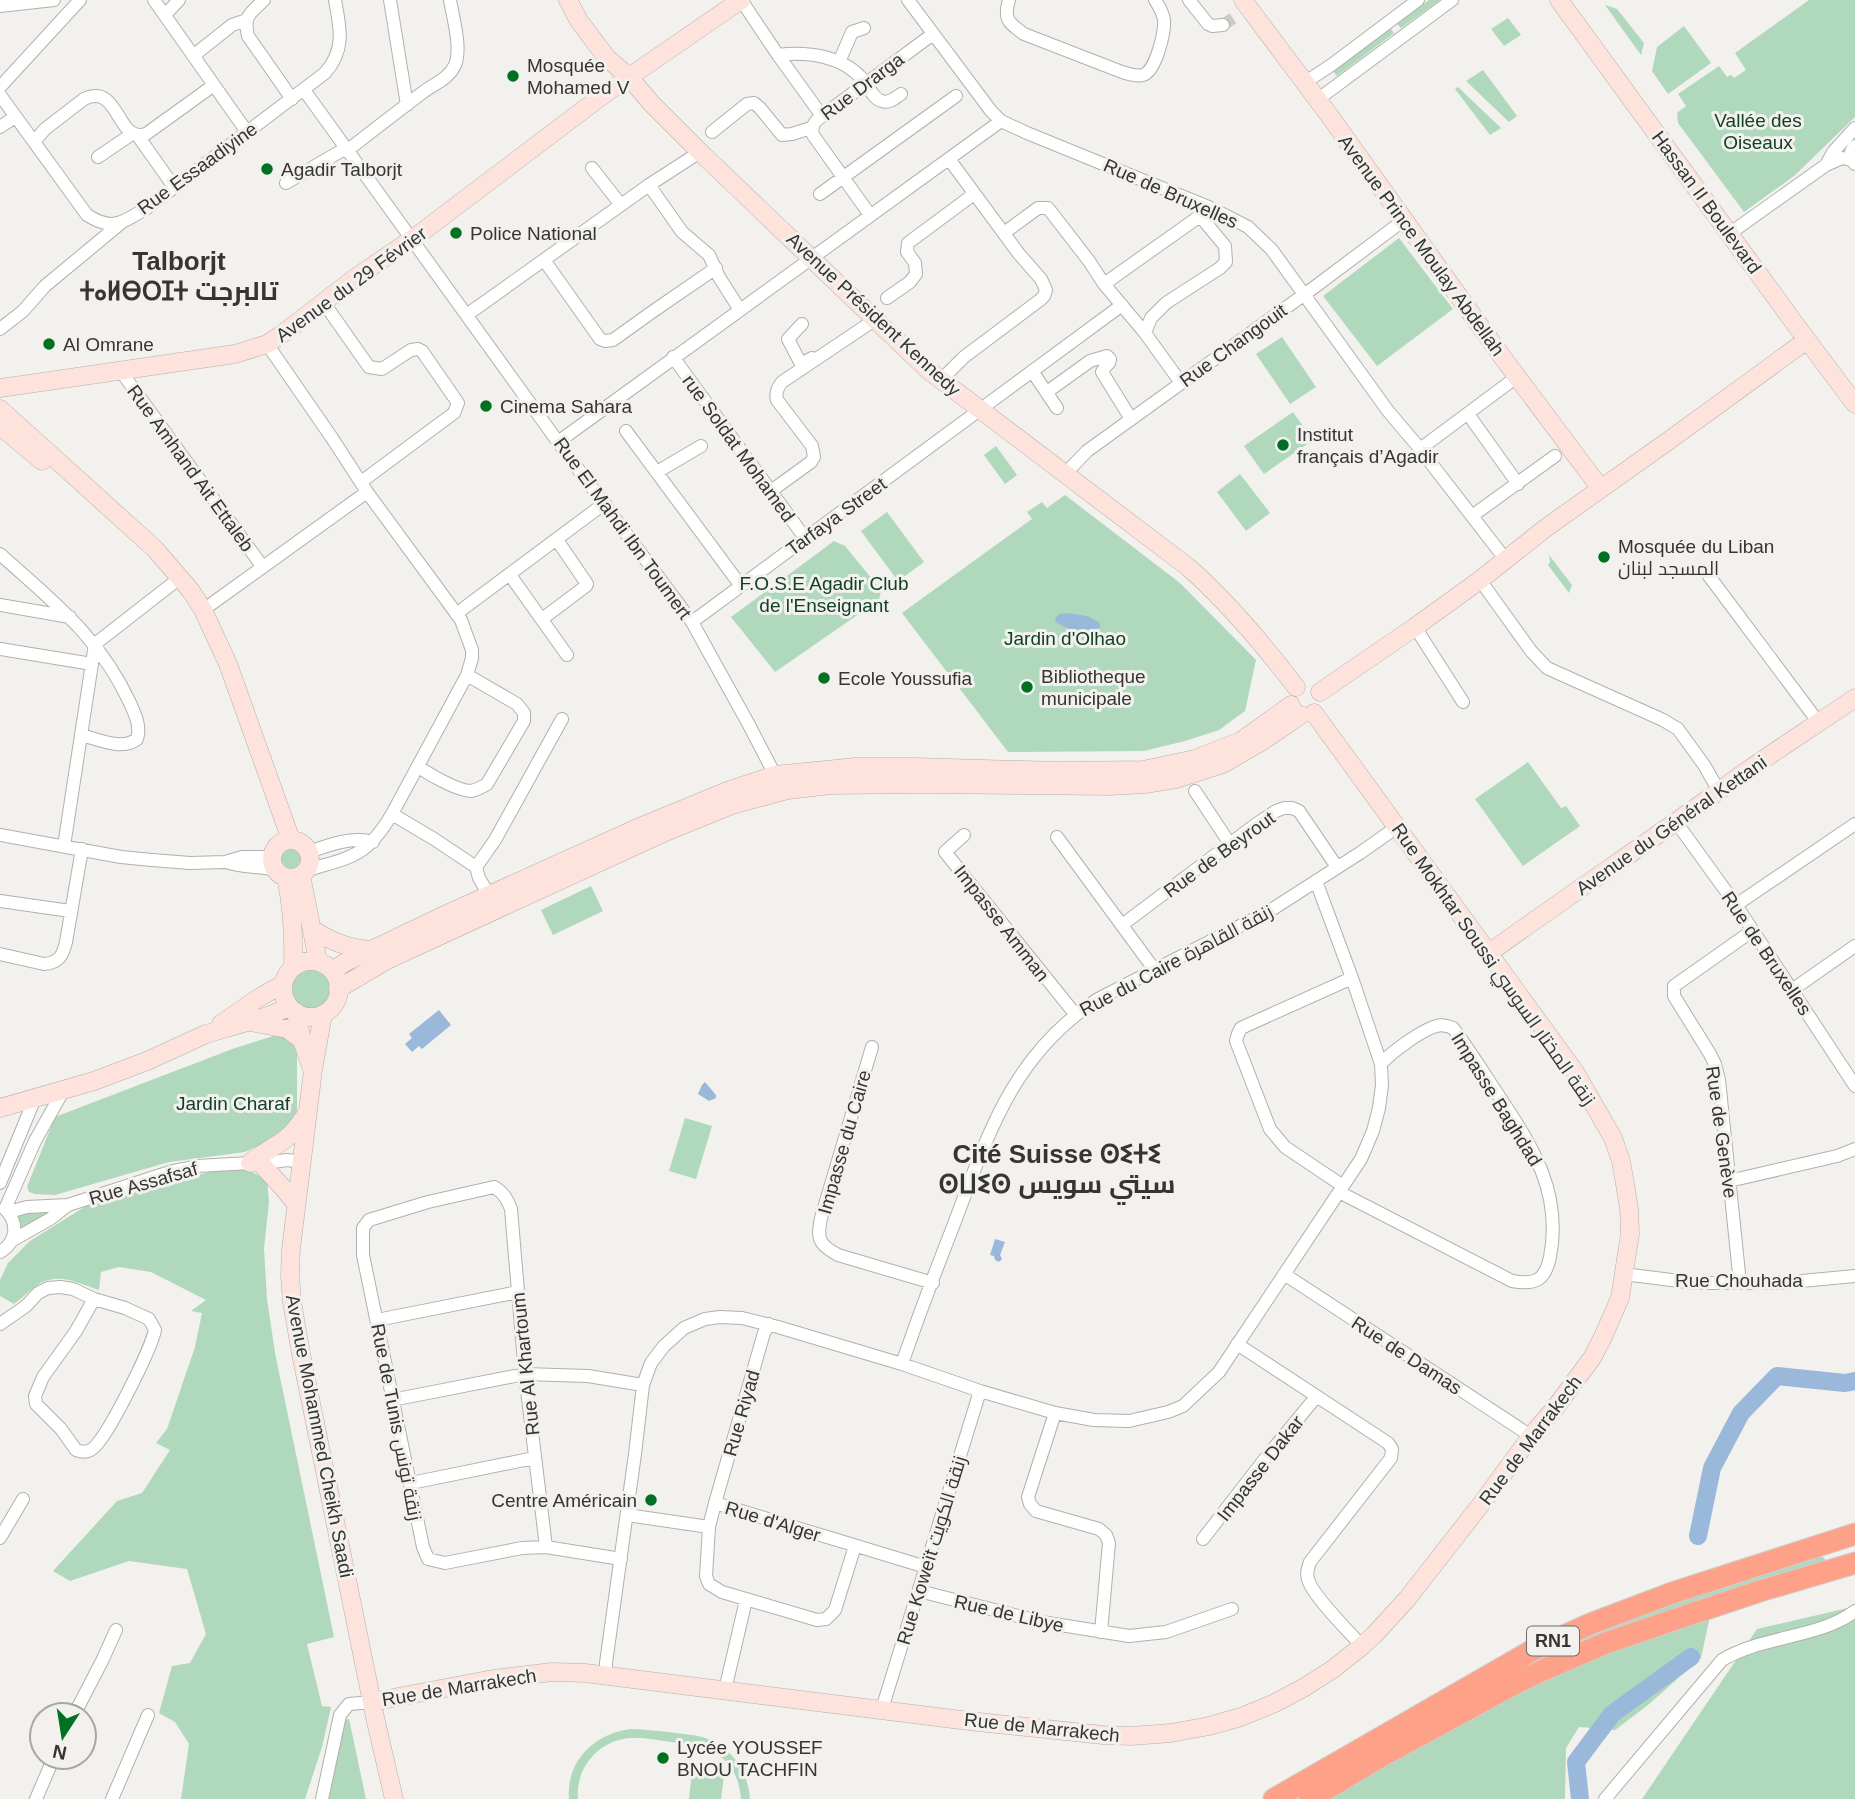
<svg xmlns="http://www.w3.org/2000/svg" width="1855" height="1799" font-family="Helvetica,Cairo,'Noto Sans Tifinagh',sans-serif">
<rect width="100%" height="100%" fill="#f3f1ed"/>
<path fill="#afd8bc" d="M 1429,0 L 1440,0 L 1401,28 L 1397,24 Z
M 1809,0 L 1855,0 L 1855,117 L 1794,176 L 1744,212 L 1678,123 L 1677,113 L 1686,106 L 1678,94 L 1719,66 L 1727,77 L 1731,75 L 1734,78 L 1746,70 L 1735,53 Z
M 1605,5 L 1617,9 L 1644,43 L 1641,55 Z
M 1508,18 L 1521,35 L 1504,46 L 1491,29 Z
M 1684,26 L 1711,63 L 1668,94 L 1652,71 L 1657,47 Z
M 1390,28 L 1394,33 L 1337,76 L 1333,71 Z
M 1483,70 L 1517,116 L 1509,122 L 1466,81 Z
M 1458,87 L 1501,128 L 1490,135 L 1455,89 Z
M 1399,238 L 1453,309 L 1377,366 L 1323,296 Z
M 1282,337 L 1316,387 L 1290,404 L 1256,354 Z
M 1293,412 L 1313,440 L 1264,474 L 1244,446 Z
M 996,446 L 1017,475 L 1005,484 L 984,455 Z
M 1240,474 L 1270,513 L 1246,531 L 1217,492 Z
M 1065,495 L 1180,583 L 1256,660 L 1245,711 L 1219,730 L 1185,741 L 1144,751 L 1008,752 L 902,613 L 1032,519 L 1027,512 L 1042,502 L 1047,508 Z
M 887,512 L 924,562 L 898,581 L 861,531 Z
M 834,541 L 845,546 L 881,590 L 879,600 L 775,672 L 731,617 Z
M 1549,555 L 1572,585 L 1569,593 L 1548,565 L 1550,562 Z
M 1528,762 L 1561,808 L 1566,806 L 1580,826 L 1523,866 L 1475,799 Z
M275 858a15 15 0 1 1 30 0a15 15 0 1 1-30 0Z
M 591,886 L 603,911 L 553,935 L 541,910 Z
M288 988a22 22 0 1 1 44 0a22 22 0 1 1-44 0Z
M 280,1034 L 293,1042 L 297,1054 L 297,1113 L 288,1127 L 275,1137 L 245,1152 L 169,1162 L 55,1195 L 35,1194 L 29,1192 L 27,1187 L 55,1117 L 235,1048 Z
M 685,1118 L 712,1126 L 696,1179 L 669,1171 Z
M 245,1168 L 267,1180 L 269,1202 L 264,1248 L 267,1299 L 275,1353 L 334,1637 L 307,1644 L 322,1706 L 331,1707 L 322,1747 L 305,1799 L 181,1799 L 189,1744 L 175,1722 L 159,1713 L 172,1666 L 190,1663 L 206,1634 L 187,1569 L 129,1561 L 70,1581 L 53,1571 L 117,1501 L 142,1493 L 170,1450 L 156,1443 L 167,1429 L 195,1347 L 202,1313 L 191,1311 L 206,1300 L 151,1272 L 119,1267 L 101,1272 L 99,1290 C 78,1283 56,1271 36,1286 C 28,1292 22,1298 14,1304 L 0,1296 L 0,1280 L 8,1263 L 30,1241 L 86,1206 L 212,1171 Z
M 48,1212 L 22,1229 L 18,1214 Z
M 1819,1554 L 1827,1561 L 1710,1616 L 1701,1658 L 1648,1705 L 1615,1730 L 1579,1727 L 1566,1748 L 1565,1799 L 1293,1799 L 1557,1650 L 1669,1603 Z
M 1855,1603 L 1855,1799 L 1642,1799 L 1757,1629 L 1852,1607 Z
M 349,1719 L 366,1799 L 329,1799 L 341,1736 L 342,1720 Z
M 630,1729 C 643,1729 656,1731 669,1732 C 680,1734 691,1734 702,1737 C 730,1745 748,1770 750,1799 L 741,1799 C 737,1751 704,1746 664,1741 C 654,1740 643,1737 632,1738 C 600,1739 575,1767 578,1799 L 569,1799 C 566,1761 594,1734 630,1729 Z
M 692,1772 L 724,1776 L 721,1799 L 689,1799 Z"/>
<path fill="#9ab8da" d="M 1067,613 L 1087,616 L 1100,623 L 1100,627 C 1087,637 1068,630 1056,622 L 1055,618 L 1060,614 Z
M 439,1010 L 451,1025 L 422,1049 L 419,1046 L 412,1052 L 405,1044 L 412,1038 L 409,1034 Z
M 705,1082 L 716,1095 L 716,1098 L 709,1101 L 698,1094 L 702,1085 Z
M 995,1239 L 1005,1242 L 1000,1255 L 1002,1259 L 999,1262 L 995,1260 L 994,1256 L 990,1255 Z"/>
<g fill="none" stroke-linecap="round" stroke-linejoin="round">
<path stroke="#9ab8da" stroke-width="18" d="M 1698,1536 L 1712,1468 L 1741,1413 L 1777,1376 L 1845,1383 L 1855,1381
M 1580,1799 L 1576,1762 L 1612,1714 L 1691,1657"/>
<path stroke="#cdcbc8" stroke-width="12" stroke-dasharray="12 6" stroke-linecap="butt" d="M 1223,25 L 1238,15"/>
<g stroke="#b1b0ac" stroke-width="14">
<path id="street" d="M 154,0 L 247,132
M 264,0 C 251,13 243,15 248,36 L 292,99
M 390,0 L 407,105
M 741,0 L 778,55 C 808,51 844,56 864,81 C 870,88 873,99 882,101 C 889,104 895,98 901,94
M 908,0 L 991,111 L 1001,121 L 1027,133 L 1211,208 L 1248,227 L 1272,250 L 1388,411 L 1416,444 L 1506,560
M 1009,0 C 1003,20 1009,23 1024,34 L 1122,72 C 1129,74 1136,77 1143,75 C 1156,71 1165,32 1164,20 C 1163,13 1159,6 1155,0
M 1189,0 L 1208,24 L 1212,26 L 1223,25
M 0,6 L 54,0
M 165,15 L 179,0
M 778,55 L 822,116
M 193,56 L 232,25 L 247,20
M 839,62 L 852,32 L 864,28
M 1304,83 L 1330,66 L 1418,0
M 0,87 L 80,0
M 304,90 L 558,442 L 692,622 L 749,725 L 775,775
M 0,95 L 87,215 C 114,232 122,222 147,208 L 325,73 C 346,49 340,28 335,0
M 1317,100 L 1452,0
M 0,127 L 15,117
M 712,132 L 747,104 L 754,103 L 760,108 L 782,135 L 792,134 L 811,128
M 138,136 L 174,187
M 34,142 L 45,129 L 84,99 C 120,82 116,144 146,134 L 214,85
M 348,150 C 372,131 397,112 422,93 C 433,84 448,80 455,65 C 462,48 453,18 450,0
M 98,157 L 132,134
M 1855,164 C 1849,158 1849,152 1855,146
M 1826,165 L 1833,152 L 1855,128
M 592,168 L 621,205
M 286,183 L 346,148
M 649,185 L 682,232 L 709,255 L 719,277 L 740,310
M 820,194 L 956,96
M 870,215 L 813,135 C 811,125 815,121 822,116 L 933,34
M 1004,233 L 1038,208 L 1048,208 L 1089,261 L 1104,284 L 1145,333 L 1181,383
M 1729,234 L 1826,165 L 1842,158 L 1851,160
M 544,260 L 600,339 L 605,341 L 613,340 L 652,312 L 716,268
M 1104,284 L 1207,211
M 887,298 L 910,282 L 916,274 L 915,263 L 907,252 L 908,243 L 974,194
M 324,303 L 369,367 L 382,369 L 411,350 L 418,349 L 422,351 L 458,403 L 454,413 L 361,482
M 468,314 L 649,185 L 700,152
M 802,324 L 788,339 L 801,364 L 812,358
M 0,329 L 23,311 L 45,286 L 121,223
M 1145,333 L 1151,318 L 1166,303 L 1220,268 L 1226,262 L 1225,246 L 1200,216
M 267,344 L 332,438 L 367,492 L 461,620 L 472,650 L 472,658 L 467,675 L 392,814 C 365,859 352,856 305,871
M 673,357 L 805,538
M 120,370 L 262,566
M 1032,371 L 1057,408
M 941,380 L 964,357 L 1040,300 L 1044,296 L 1046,290 L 1041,279 L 1019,254 L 949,159
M 1047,392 L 1090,361 L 1107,356 L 1110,359 L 1109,363 L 1105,367 L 1102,372 L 1131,419
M 1468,414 L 1518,484
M 626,431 L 741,586
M 558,442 L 1001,121
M 1420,449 L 1518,376
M 657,472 L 701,446
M 1066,473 L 1087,451 L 1316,286 L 1404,220
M 771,491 L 811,462 L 814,457 L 812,446 L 777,400 C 775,393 778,387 782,382 L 876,319
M 1472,516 L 1555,456
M 0,554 C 53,602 99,636 130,703 C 135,714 141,726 137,739 C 122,751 98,739 81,735
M 510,575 L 567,655
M 1709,576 L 1819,723
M 1480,580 L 1531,651 L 1547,668 L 1663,720 L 1678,729 L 1704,765 L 1719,791
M 0,605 L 70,617
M 203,610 L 367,492
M 456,614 L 605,503
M 542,619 L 586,586 L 587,584 L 557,540
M 692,622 L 1122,305
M 1415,627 L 1463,702
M 0,649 L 92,664
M 418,766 C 428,774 458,791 471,791 C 477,790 482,787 487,784 L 524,721 L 524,713 L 517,704 L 467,675
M 1195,791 L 1230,844
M 392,814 L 434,839 L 476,867 L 495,840 L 562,719
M 1676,822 L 1736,905 L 1855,1086
M 0,835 L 121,857 L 152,860 L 190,863 L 225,862 L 242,857 L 272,857
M 964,835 L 945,852 L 1075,1014
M 1057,837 L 1154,969
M 64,846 L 95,644 L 172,584
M 309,852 C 328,845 352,836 373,842
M 226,862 C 242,868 260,866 276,870
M 476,867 L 479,878 L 489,895
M 0,901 L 70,911
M 1736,905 L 1855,824
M 1122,925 L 1255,825 L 1276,811 L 1284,808 L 1292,808 L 1299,811 L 1337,867
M 0,954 L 44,964 C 59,963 63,955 66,942 L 82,849
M 1792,990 L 1855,946
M 872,1047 L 821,1218 C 817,1239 818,1244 838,1255 L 933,1283
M 1729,1181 L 1837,1156 L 1855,1149
M 0,1183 L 35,1098
M 1343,1186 L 1285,1147 L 1270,1129 L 1236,1041 L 1238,1034 L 1241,1028 L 1352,978
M 1339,1192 L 1512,1281 C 1535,1285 1545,1281 1550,1257 C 1563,1190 1530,1143 1495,1090 C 1481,1069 1468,1048 1453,1028 C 1447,1026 1442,1024 1437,1026 C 1423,1029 1390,1053 1381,1064
M 5,1209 L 35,1141 L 63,1091
M 9,1212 L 27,1207 L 68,1205 L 173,1171 L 197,1166 L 250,1163 L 263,1166 L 273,1162 L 287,1160 L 302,1162
M 13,1240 L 50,1219 L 68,1205
M 0,1252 C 17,1242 19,1223 5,1209
M 1284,1274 L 1531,1436
M 1624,1274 L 1695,1283 L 1780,1283 L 1855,1276
M 1740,1283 L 1719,1080 L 1715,1064 L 1710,1054 L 1674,996 L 1674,986 L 1752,931
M 377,1320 L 518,1292
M 0,1324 L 26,1306 L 38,1293 L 48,1288 L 60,1287 L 73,1289 L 94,1299 L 125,1308 L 149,1319 L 155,1330 C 151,1349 106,1441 92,1449 C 86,1453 82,1452 76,1450 L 61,1429 L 36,1404 L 35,1396 L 43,1377 L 76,1331 L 94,1299
M 1237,1344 L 1388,1443 L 1392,1449 L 1391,1458 L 1310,1562 C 1308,1568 1306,1572 1308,1579 C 1311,1594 1350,1633 1362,1646
M 902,1364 C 918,1317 936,1270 954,1224 C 988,1134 1013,1054 1098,999 L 1271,910 L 1360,853 L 1397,827
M 392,1400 L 525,1374 L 588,1376 L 643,1385
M 1055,1413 L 1028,1497 L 1030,1504 L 1036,1511 L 1099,1529 L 1106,1535 L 1109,1543 L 1101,1632
M 411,1483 L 534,1458
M 715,1503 L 764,1333 L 769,1324
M 627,1515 L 709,1527 L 715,1503 L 926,1567
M 709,1527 L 706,1576 L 709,1584 L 722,1592 L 817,1620 L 826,1619 L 835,1610 L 855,1546
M 0,1538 L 23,1499
M 1203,1539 L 1268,1455 L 1316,1397
M 546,1547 L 525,1374 L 511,1209 C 507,1199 504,1193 494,1187 L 428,1202 L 369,1220 L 363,1228 L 363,1255 L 423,1547 L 428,1559 L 445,1563 L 522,1548 L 546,1547 L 621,1559
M 919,1591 L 1042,1622 L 1129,1636 L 1166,1632 L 1232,1609
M 606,1675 L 606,1663 L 635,1454 L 643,1385 L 651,1363 L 664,1346 L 684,1328 L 705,1319 L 720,1317 L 742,1318 L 778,1327 L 902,1364 L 980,1391 L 1055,1413 L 1094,1420 L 1129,1421 L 1168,1412 L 1183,1406 L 1219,1372 L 1361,1159 L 1373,1131 L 1379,1108 L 1382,1085 L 1381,1064 L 1352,978 L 1316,881
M 725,1690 L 746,1600
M 882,1709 L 980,1391
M 74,1715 L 103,1659 L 116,1630
M 36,1799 L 54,1757
M 112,1799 L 148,1715
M 322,1799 L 340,1715 L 349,1704 L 372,1702
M 1605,1799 L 1722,1660 C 1761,1636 1820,1638 1855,1611"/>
</g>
<g stroke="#b1b0ac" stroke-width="19">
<path id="secondary" d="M 568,0 L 579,21 L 607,58 L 629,77 L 651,103 L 700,152 L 928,370 L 1188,567 C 1229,603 1263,644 1296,687
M 1243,0 L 1329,115 L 1503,358 L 1601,489
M 1559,0 L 1795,324 L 1855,404
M 0,388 L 235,354 L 267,344 L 281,335 L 355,278 L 418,235 L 603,95 L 741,0
M 0,409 L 155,549 L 191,591 L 203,610 L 228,664 L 291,840
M 0,426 L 42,461
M 1320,692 L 1415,627 L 1480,580 L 1547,527 L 1664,444 L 1807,340
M272 859a19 19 0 1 1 38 0a19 19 0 1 1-38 0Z
M 301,875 L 318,961
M 286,877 C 292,907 294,936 293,966
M 312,929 C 332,942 348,948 371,950
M 1489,953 C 1565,898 1643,846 1719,791 C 1763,758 1810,729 1855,698
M283 989a28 28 0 1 1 56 0a28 28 0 1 1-56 0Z
M 333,971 L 344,963 L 438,918 L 642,826 L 727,791 L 775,775 L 856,767 L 915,767 L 1057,771 L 1143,770 L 1195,759 L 1241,741 L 1291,705
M 338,989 L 387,960 L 661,834 L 732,805 L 787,790 L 831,785 L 924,784 L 1108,786 L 1145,784 L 1176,779 L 1223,764 L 1264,740 L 1301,715
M 296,1012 L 302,1040 L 312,1069
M 323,1014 L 313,1070 L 291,1249 L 290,1276 L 292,1302 L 301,1354 L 376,1722 L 394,1799
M 251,1022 L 287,1029 L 302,1040
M 221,1024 L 260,997 L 283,984
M 0,1108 L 94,1081 L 147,1061 L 206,1034 L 268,1016 L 289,1007
M 250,1163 C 262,1152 277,1147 289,1136 C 296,1129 302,1121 307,1113
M 263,1166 L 284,1189 L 296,1204
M 372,1702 L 493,1679 L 552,1672 L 585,1673 L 969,1721 L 1103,1735 L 1131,1736 L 1171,1733 L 1209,1726 L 1241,1717 L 1275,1703 L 1305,1687 L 1333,1669 L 1362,1646 L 1374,1635 L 1407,1599 L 1482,1503 L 1531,1436 L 1555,1408 L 1592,1358 L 1603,1337 L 1620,1298 L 1630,1234 L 1629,1209 L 1626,1190 L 1621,1161 L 1613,1138 L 1575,1072 L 1314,713"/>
</g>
<g stroke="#cfcfce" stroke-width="23">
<path id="highway" d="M 1274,1799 L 1533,1650 L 1590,1624 L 1672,1593 L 1855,1534
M 1310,1799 L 1380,1757 L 1518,1682 L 1550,1667 L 1606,1643 L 1685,1616 L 1760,1591 L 1855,1563"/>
</g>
<use href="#street" stroke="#fff" stroke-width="12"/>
<use href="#secondary" stroke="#fee3dc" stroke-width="18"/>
<use href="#highway" stroke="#fda289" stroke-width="21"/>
</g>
<g fill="#007023" stroke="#f3f1ed" stroke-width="2.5">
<circle cx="513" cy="76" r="7"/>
<circle cx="267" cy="169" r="7"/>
<circle cx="456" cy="233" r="7"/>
<circle cx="49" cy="344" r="7"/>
<circle cx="486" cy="406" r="7"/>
<circle cx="1283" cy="445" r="7"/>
<circle cx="1604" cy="557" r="7"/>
<circle cx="824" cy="678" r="7"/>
<circle cx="1027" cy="687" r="7"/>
<circle cx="651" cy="1500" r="7"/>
<circle cx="663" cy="1758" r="7"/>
</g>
<g text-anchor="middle" stroke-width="6" stroke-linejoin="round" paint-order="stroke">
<rect fill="#f3f1ed" stroke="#6f6d6b" stroke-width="2" x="1527" y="1626.5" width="52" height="29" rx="5"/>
<g font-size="18" font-weight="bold" fill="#363533">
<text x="1553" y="1647">RN1</text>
</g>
<g font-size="19" fill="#363533" stroke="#f3f1ed" text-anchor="start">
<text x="527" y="72">Mosquée<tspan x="527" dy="22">Mohamed V</tspan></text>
<text x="281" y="176">Agadir Talborjt</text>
<text x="470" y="240">Police National</text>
<text x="63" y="351">Al Omrane</text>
<text x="500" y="413">Cinema Sahara</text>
<text x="1297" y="441">Institut<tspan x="1297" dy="22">français d’Agadir</tspan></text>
<text x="1618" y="553">Mosquée du Liban<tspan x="1618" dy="22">المسجد لبنان</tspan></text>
<text x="1041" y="683">Bibliotheque<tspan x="1041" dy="22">municipale</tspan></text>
<text x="838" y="685">Ecole Youssufia</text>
<text x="637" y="1507" text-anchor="end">Centre Américain</text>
<text x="677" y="1754">Lycée YOUSSEF<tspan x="677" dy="22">BNOU TACHFIN</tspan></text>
</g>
<g font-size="19" fill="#363533" stroke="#f3f1ed">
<text transform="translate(862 86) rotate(-37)" y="7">Rue Drarga</text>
<text transform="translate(197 168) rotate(-36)" y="7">Rue Essaadiyine</text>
<text transform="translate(1171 193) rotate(24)" y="7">Rue de Bruxelles</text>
<text transform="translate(1707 202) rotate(54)" y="7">Hassan II Boulevard</text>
<text transform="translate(1422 245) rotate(54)" y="7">Avenue Prince Moulay Abdellah</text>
<text transform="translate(351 284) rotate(-36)" y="7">Avenue du 29 Février</text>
<text transform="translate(874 314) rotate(43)" y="7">Avenue Président Kennedy</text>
<text transform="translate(1233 345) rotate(-36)" y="7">Rue Changouit</text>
<text transform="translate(739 448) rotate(54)" y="7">rue Soldat Mohamed</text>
<text transform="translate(191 468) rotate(54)" y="7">Rue Amhand Ait Ettaleb</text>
<text transform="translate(836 516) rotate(-36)" y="7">Tarfaya Street</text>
<text transform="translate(623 528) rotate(54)" y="7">Rue El Mahdi Ibn Toumert</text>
<text transform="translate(1671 825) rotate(-35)" y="7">Avenue du Général Kettani</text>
<text transform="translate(1219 854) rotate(-36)" y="7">Rue de Beyrout</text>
<text transform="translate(1002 923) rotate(52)" y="7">Impasse Amman</text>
<text transform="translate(1767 953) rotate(56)" y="7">Rue de Bruxelles</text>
<text transform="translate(1176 960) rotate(-28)" y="7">Rue du Caire زنقة القاهرة</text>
<text transform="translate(1494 964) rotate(55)" y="7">Rue Mokhtar Soussi زنقة المختار السوسي</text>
<text transform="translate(1497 1099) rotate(58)" y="7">Impasse Baghdad</text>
<text transform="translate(1722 1132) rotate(82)" y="7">Rue de Genève</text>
<text transform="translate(844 1142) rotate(-74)" y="7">Impasse du Caire</text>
<text transform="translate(143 1183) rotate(-16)" y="7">Rue Assafsaf</text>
<text x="1739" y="1287">Rue Chouhada</text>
<text transform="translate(1407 1355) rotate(33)" y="7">Rue de Damas</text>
<text transform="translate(525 1364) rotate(-96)" y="7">Rue Al Khartoum</text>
<text transform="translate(741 1413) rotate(-74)" y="7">Rue Riyad</text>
<text transform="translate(397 1422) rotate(79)" y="7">Rue de Tunis زنقة تونس</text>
<text transform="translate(320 1436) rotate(79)" y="7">Avenue Mohammed Cheikh Saadi</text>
<text transform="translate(1530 1440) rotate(-53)" y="7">Rue de Marrakech</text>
<text transform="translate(1260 1468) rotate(-52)" y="7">Impasse Dakar</text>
<text transform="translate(773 1521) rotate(17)" y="7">Rue d'Alger</text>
<text transform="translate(931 1550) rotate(-73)" y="7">Rue Koweït زنقة الكويت</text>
<text transform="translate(1009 1613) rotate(13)" y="7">Rue de Libye</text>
<text transform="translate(459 1687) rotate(-9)" y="7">Rue de Marrakech</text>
<text transform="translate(1042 1727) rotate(6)" y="7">Rue de Marrakech</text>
</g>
<g font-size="19" fill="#104126" stroke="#f3f1ed">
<text x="1758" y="127">Vallée des<tspan x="1758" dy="22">Oiseaux</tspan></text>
<text x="824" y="590">F.O.S.E Agadir Club<tspan x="824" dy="22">de l'Enseignant</tspan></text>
<text x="1065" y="645">Jardin d'Olhao</text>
<text x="233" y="1110">Jardin Charaf</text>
</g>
<g font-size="26" font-weight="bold" fill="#363533" stroke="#f3f1ed">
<text x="179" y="270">Talborjt<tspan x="179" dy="30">ⵜⴰⵍⴱⵔⵊⵜ تالبرجت</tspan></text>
<text x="1057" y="1163">Cité Suisse ⵙⵉⵜⵉ<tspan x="1057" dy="30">ⵙⵡⵉⵙ سيتي سويس</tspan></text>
</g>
</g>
<g transform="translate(63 1736) rotate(192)"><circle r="33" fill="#f3f1ed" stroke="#a7a6a3" stroke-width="2"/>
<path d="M0-5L12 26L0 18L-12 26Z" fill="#007023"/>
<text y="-10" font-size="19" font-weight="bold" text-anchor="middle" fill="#363533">N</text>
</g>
</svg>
